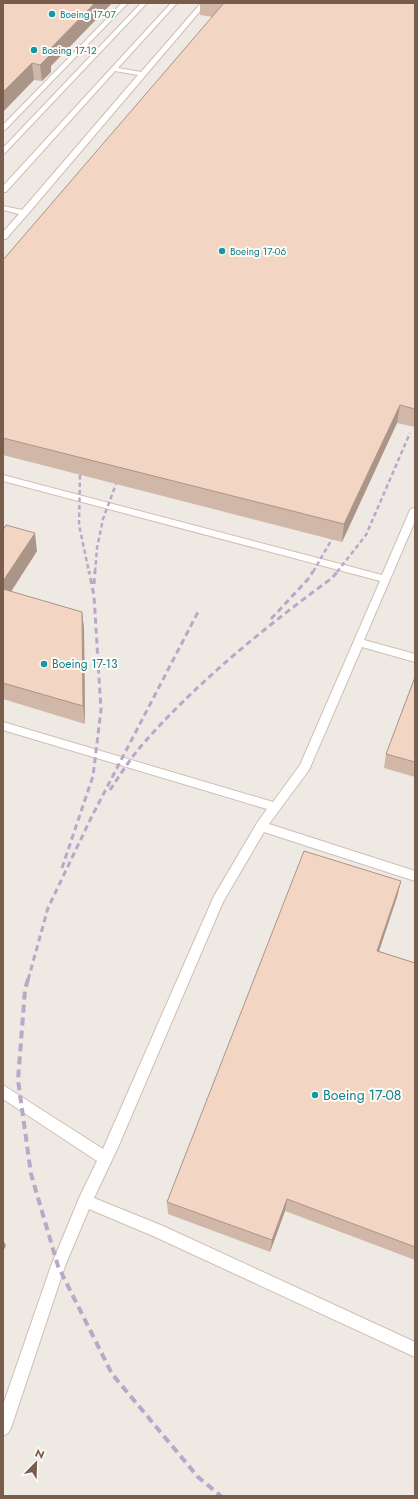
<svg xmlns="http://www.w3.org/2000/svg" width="418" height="1499" font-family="Jost,sans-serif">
<rect width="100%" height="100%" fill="#fdf6ec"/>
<path fill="#efe9e4" d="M 3,3 L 415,3 L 415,1496 L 3,1496 Z"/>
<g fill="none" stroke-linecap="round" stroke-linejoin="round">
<g stroke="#d1beb0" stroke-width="2">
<path id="service" d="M 122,3 L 128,3 L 5,130 L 3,131 L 3,125 Z
M 141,3 L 147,3 L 5,153 L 3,154 L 3,148 Z
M 171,3 L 177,3 L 118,68 L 141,72 L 201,3 L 207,3 L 27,215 L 6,239 L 3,239 L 3,232 L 19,214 L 3,210 L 3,206 L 22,210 L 138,75 L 115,71 L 6,192 L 3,192 L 3,186 Z
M 3,475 L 382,575 L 410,510 L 415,507 L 415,521 L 364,640 L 415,654 L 415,662 L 362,647 L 309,770 L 269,824 L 415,871 L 415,881 L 264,832 L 223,902 L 119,1145 L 94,1198 L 163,1226 L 415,1342 L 415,1357 L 153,1236 L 89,1209 L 65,1266 L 11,1428 L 8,1433 L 3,1436 L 3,1405 L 51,1266 L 80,1196 L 97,1161 L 3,1099 L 3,1085 L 103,1149 L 214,896 L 257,823 L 267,809 L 3,730 L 3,722 L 273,802 L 300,765 L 380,581 L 3,481 Z"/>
</g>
<use href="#service" fill="#fff" fill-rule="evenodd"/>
<path stroke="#b9a8c9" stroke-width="2.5" stroke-dasharray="4.5 3" stroke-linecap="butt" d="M 80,475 L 79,525 L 89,572
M 95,572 L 97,548 L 103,519 L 116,484
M 313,572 L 332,539
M 337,572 L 366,535 L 410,433"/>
<path stroke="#b9a8c9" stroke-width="3" stroke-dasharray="6 4" stroke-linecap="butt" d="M 94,584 L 95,571
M 271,619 L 310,577 L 313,571
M 110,790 C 120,775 130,759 142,745 C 197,682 264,628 332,578 L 338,571
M 62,868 L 93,776 L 101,710 L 94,596 L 89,571
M 28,980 L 48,908 L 91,818 L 198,612"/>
<path stroke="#b9a8c9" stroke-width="4" stroke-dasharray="8 5" stroke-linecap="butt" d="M 28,979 L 25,990 L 18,1080 L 31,1174 L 58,1266 L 112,1374 L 198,1477 L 221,1496"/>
</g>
<path fill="#d1b7a8" d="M 3,3 L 112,3 L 51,66 L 51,72 L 42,81 L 34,80 Z
M 200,3 L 415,3 L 415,427 L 397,423 L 342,542 L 3,455 L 3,260 L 213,17 L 200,15 Z
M 3,530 L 37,551 L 11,592 L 82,612 L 84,629 L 85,724 L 3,699 Z
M 415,677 L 415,777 L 384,768 L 386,754 Z
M 401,881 L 397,897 L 379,951 L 415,963 L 415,1260 L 285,1211 L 270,1252 L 168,1214 L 167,1202 Z"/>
<path fill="#aa9588" d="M 95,3 L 112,3 L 51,66 L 51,72 L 42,81 L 40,65 L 45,54 Z
M 32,63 L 34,80 L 3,112 L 3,92 Z
M 400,405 L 397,423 L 342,542 L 344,524 Z
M 35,533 L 37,551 L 3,604 L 3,581 Z
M 82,612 L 84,629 L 85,724 L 83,706 Z
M 401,881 L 397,897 L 374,966 L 377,951 Z
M 287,1199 L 285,1211 L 270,1252 L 272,1240 Z
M 3,1239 L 6,1246 L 3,1251 Z"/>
<path fill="#f3d5c3" stroke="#aa9588" d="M 3,3 L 95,3 L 45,54 L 50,55 L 40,65 L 32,63 L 3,92 Z
M 224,3 L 415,3 L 415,409 L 400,405 L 344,524 L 3,438 L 3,260 Z
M 6,525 L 35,533 L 3,581 L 3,530 Z
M 3,589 L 82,612 L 83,706 L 3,683 Z
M 415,677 L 415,762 L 386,754 Z
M 304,851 L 401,881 L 377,951 L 415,963 L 415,1247 L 287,1199 L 272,1240 L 167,1202 Z"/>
<g fill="#0f9aa8" stroke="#fffaf3" stroke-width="1.5">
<circle cx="52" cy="14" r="4"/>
<circle cx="34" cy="50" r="4"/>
<circle cx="222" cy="251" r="4"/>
<circle cx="44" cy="664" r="4"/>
<circle cx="315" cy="1095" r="4"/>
</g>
<g text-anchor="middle" stroke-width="4" stroke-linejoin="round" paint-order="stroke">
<g font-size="10" fill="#0d838f" stroke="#fffaf3" text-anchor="start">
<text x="60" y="18">Boeing 17-07</text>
<text x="42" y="54">Boeing 17-12</text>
<text x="230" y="255">Boeing 17-06</text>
</g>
<g font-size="12" fill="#0d838f" stroke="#fffaf3" text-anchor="start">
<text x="52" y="668">Boeing 17-13</text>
</g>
<g font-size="14" fill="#0d838f" stroke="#fffaf3" text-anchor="start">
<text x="323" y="1100">Boeing 17-08</text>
</g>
</g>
<rect width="418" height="1499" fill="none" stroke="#7a5c4d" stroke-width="8"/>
<g transform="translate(36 1463) rotate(23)" stroke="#fffaf3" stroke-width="3" paint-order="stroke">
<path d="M0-3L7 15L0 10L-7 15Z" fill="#7a5c4d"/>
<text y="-6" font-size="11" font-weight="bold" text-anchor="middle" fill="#7a5c4d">N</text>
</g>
</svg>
